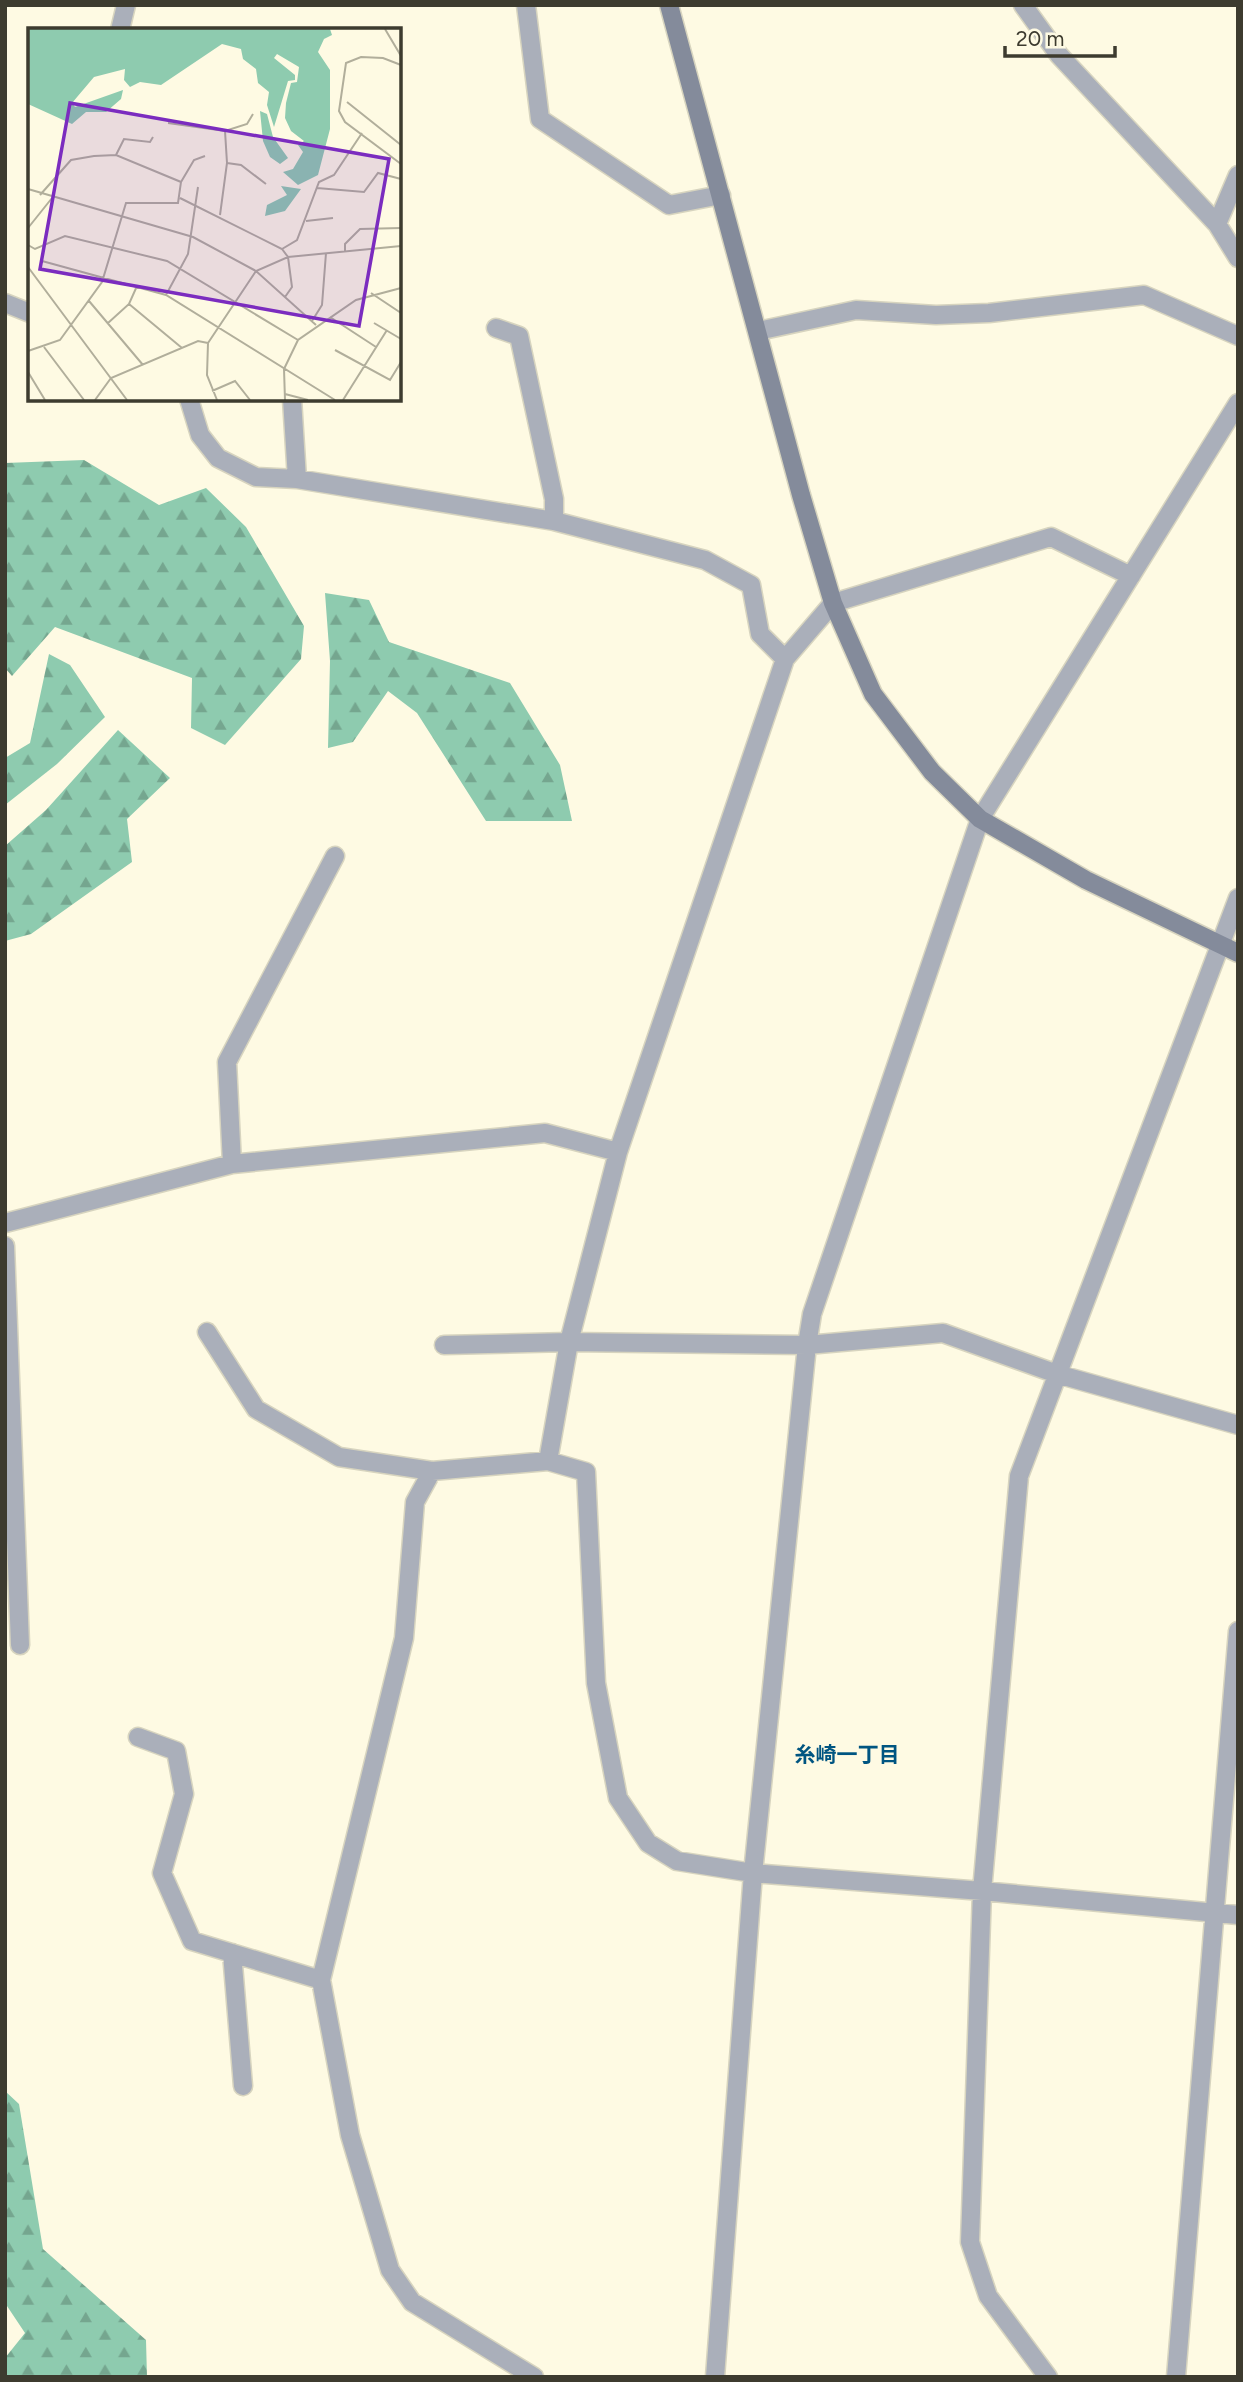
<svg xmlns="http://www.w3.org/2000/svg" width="1243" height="2382" font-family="Figtree,'Noto Sans JP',sans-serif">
<defs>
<pattern id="forest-firs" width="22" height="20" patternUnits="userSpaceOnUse" patternTransform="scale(1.75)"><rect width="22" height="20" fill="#8ecbaf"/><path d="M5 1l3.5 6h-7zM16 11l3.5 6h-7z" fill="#75a68f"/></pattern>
</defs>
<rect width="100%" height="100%" fill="#fefae3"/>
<path fill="url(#forest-firs)" d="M 84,460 L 159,505 L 206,488 L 246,527 L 304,626 L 301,659 L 225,745 L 191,728 L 192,678 L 55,627 L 12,676 L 5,668 L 5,463 Z
M 325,593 L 369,600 L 389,642 L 510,683 L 560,765 L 572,821 L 486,821 L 417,713 L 388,691 L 353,742 L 328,748 L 330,661 Z
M 49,654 L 70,665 L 105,717 L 57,764 L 5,805 L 5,758 L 30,743 Z
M 118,730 L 170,778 L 127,819 L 132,862 L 31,934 L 5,941 L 5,846 L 46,810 Z
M 5,2091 L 19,2104 L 43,2249 L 146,2340 L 147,2377 L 5,2377 L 5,2358 L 25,2333 L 5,2303 Z"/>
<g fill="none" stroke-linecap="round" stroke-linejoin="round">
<g stroke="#d7d4bf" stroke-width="21">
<path id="street" d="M 526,5 L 540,119 L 669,205 L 721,195
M 1023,5 L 1059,55 L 1217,224 L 1238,258
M 120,30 L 126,5
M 1217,224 L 1238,175
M 5,303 L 30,313
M 496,328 L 519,336 L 554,499 L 554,521
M 758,331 L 856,310 L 936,315 L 989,313 L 1144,295 L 1238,336
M 189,399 L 200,435 L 218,458 L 256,477 L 297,479 L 554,521 L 705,560 L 751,585 L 760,634 L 785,659
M 292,399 L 297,479
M 232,1164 L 227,1062 L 335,856
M 5,1223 L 232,1164 L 545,1133 L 618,1152
M 5,1246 L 20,1645
M 207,1332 L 256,1409 L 339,1457 L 432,1471
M 444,1345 L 569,1342 L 807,1345 L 943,1333 L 1057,1374 L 1238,1425
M 548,1461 L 569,1342 L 618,1152 L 785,659 L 833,603 L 1051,537 L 1131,576
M 138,1737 L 176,1751 L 184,1794 L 162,1873 L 192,1941 L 321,1980
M 232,1953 L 243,2086
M 534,2377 L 412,2302 L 390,2270 L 350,2135 L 321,1980 L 404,1638 L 415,1502 L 432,1471 L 548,1461 L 586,1472 L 596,1683 L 618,1798 L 648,1843 L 677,1861 L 753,1873 L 982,1891 L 1238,1915
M 715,2377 L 753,1873 L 807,1345 L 812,1314 L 980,819 L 1238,403
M 1048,2377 L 988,2296 L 970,2242 L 982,1891 L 1019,1476 L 1238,898
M 1176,2377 L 1238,1631"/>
</g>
<g stroke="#d7d4bf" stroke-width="21">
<path id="secondary" d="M 669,5 L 801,495 L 833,603 L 873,694 L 932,772 L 980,819 L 1086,880 L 1238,953"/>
</g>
<use href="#street" stroke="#aaafba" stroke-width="18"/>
<use href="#secondary" stroke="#848b9b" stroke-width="18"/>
</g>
<g text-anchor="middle" stroke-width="7" stroke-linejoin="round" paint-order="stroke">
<g font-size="21" font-weight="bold" fill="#005581" stroke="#fefae3">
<text x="847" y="1762">糸崎一丁目</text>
</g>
</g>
<g transform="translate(28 28)">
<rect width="373" height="373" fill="#fefae3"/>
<path d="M 0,1 L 302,1 L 304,7 L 296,11 L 290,24 L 302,42 L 302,101 L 290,147 L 270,157 L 255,144 L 265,141 L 275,124 L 270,117 L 276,113 L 263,103 L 257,90 L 258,75 L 263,55 L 269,54 L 271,39 L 249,26 L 246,30 L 267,47 L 267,52 L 260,53 L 246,99 L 239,77 L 241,64 L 230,55 L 228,41 L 215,31 L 213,21 L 194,16 L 133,57 L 112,54 L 102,59 L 96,52 L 97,41 L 66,49 L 44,75 L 47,79 L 95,62 L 93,71 L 78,84 L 58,84 L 44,96 L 0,76 ZM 232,83 L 239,86 L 245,109 L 260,130 L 252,136 L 242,129 L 235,113 ZM 253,158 L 273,161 L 257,183 L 237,188 L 239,177 L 259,167 Z" fill="#8ecbaf"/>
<path fill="none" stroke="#b1ae9b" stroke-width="2" d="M 357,1 L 373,28M 373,37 L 355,30 L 333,29 L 318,35 L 311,83 L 317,94 L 373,136M 319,74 L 373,117M 140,95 L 197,103 L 219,96 L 225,86M 88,127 L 96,111 L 122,114 L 125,109M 199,135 L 213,137 L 238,156M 153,154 L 166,132 L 177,128M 289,160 L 336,164 L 350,145 L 373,151M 0,161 L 165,209 L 228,243 L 288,297M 152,170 L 254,221 L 260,229 L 264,259 L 257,269M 192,187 L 199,135 L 197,103M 278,193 L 305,190M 0,200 L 24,170M 0,217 L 7,221 L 37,208 L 139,233 L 270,312M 254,221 L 269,212 L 291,154 L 306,147 L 334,105M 317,223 L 317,216 L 332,201 L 373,200M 14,233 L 138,267 L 307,372M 0,239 L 99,372M 343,265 L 373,285M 138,267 L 160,226 L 170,159M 61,273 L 115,337M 101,276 L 154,320M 302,289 L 348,319M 284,293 L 294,277 L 298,225M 80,295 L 101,276 L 109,258M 346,295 L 373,311M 16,319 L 56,372M 307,322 L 362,352 L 373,334M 0,323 L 32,312 L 74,254 L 98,175 L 150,175 L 153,154 L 88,127 L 66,128 L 43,132 L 12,167M 0,344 L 17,372M 184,363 L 207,353 L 222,372M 257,366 L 280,372M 67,372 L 83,350 L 170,313 L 180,315M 189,372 L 179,347 L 180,315 L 228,243 L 260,229 L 373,218M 257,372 L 256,341 L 270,312 L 328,272 L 373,260M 315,372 L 359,302"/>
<path fill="#7b2cbf" fill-opacity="0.15" stroke="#7b2cbf" stroke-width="3.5" d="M 42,75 L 361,131 L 331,298 L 12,241 Z"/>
<rect width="373" height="373" fill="none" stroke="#3d3b2f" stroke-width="3.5"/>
</g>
<rect width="1243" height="2382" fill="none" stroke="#3d3b2f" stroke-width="14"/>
<path d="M1005 46v10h110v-10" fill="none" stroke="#3d3b2f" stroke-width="3.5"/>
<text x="1016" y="46" font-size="21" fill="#3d3b2f" stroke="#fefae3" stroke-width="5" paint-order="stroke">20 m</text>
</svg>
